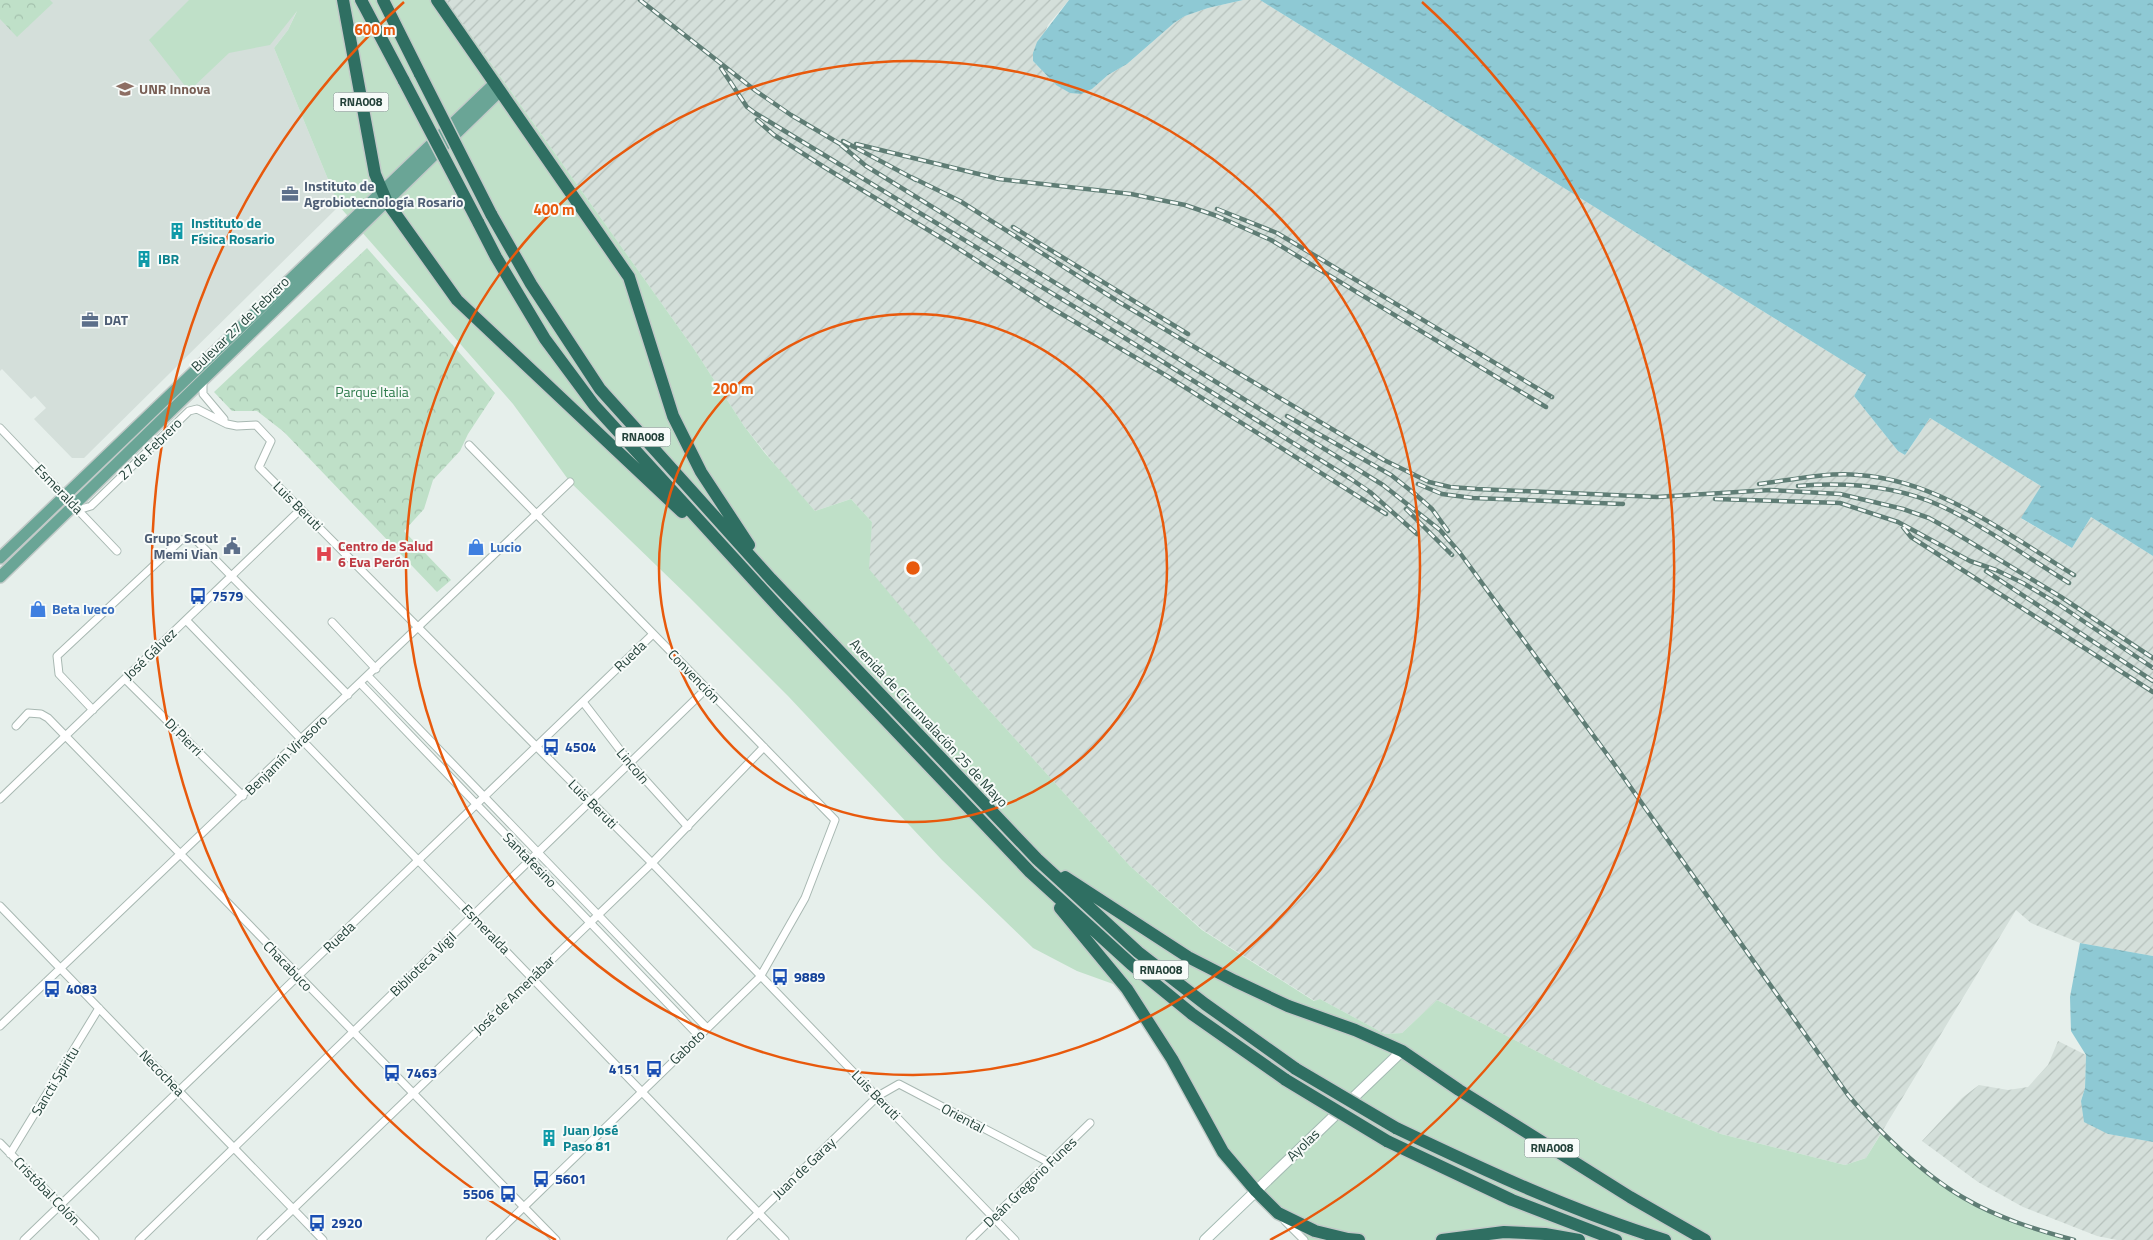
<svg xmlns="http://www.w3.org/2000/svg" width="2153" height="1240" font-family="'Titillium Web',sans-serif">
<defs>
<pattern id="industrial-furrows" width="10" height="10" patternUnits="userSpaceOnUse" patternTransform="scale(1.25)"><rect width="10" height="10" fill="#d4dfda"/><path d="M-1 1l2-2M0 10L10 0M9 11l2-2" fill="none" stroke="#b6c1bc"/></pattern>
<pattern id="park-crowns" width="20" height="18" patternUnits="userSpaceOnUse" patternTransform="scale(1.25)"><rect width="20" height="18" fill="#bfe0c8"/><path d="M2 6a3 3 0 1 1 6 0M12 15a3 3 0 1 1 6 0" fill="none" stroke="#a4c1ad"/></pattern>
<pattern id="water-ripples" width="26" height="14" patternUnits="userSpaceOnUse" patternTransform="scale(1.25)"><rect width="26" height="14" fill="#8ec9d4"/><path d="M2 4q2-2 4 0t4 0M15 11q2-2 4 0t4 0" fill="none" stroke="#74a5ad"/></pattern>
</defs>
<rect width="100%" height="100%" fill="#e6efeb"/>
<path fill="#d4dfda" d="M 0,0 L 299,0 L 298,8 L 288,30 L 274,48 L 339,206 L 84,458 L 72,458 L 34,419 L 46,408 L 35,396 L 31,399 L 2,369 L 0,371 Z"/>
<path fill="url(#industrial-furrows)" d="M 446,0 L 1069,0 L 1048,25 L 1033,61 L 1056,85 L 1092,89 L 1108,75 L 1127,64 L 1174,23 L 1185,16 L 1208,8 L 1243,0 L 1260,0 L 1866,375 L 1854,396 L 1898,451 L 1905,455 L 1930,418 L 2041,486 L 2022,519 L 2072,548 L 2091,517 L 2153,556 L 2153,956 L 2080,943 L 2031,923 L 2016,910 L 1866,1158 L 1845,1165 L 1721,1134 L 1602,1085 L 1437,1000 L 1402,1033 L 1385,1034 L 1320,999 L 1315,1001 L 1203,930 L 1130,866 L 962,680 L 868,569 L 872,522 L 851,499 L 815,511 L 785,477 L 744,426 L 694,349 Z
M 2058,1041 L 2086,1055 L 2085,1088 L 2081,1101 L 2108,1134 L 2153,1142 L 2153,1240 L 2117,1240 L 2097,1236 L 2023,1207 L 1978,1182 L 1922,1141 L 1962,1098 L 1979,1085 L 2008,1090 L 2028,1087 L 2048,1065 Z"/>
<path fill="#bfe0c8" d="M 189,0 L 446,0 L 694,349 L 744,426 L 764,452 L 815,511 L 851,499 L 872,522 L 869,569 L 962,680 L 1130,866 L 1202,930 L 1314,1001 L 1320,999 L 1385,1034 L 1402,1033 L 1437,1000 L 1602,1085 L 1721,1134 L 1845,1165 L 1866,1158 L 1882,1132 C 1908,1155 1933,1179 1963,1198 C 1996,1218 2037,1230 2074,1240 L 1304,1240 L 1223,1152 L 1127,989 L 1077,971 L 1033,948 L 942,860 L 788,696 L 689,597 L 570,482 L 513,404 L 339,206 L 274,48 L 288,30 L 297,11 L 270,45 L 229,53 L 189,91 L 149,40 Z"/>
<path fill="url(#park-crowns)" d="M 0,0 L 50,0 L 53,3 L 17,37 L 0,19 Z
M 367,248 L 495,393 L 468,434 L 460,451 L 433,480 L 424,509 L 404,531 L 451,580 L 437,592 L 284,432 L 257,411 L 232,411 L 214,392 Z"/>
<path fill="url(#water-ripples)" d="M 1069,0 L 1243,0 L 1208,8 L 1185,16 L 1174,23 L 1127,64 L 1108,75 L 1092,89 L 1081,94 L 1070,93 L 1056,85 L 1033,61 L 1033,53 L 1037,42 Z
M 1260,0 L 2153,0 L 2153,556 L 2091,517 L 2072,548 L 2021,518 L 2041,486 L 1930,418 L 1905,455 L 1898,451 L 1854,396 L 1866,375 Z
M 2080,943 L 2153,956 L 2153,1142 L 2108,1134 L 2084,1122 L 2081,1101 L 2085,1088 L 2086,1055 L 2071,1031 L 2070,997 Z"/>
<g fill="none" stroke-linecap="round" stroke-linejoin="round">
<g stroke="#a8b8b2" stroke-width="9">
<path id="street" d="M 203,381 L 203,394 L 224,419
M 0,428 L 117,551
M 469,445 L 835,820 L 805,898 L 760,977 L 490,1240
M 78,510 L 91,506 L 189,411 L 197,409 L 227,424 L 237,426 L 256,425 L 271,441 L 259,467 L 652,863 L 1015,1240
M 186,620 L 785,1240
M 332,622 L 376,669
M 368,676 L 707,1028
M 125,679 L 243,796
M 360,683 L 699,1036
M 583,702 L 630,763 L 688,827
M 93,710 L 59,674 L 57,656 L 181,540 L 195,539 L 348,695
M 16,726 L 28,713 L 41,714 L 48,718 L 556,1240
M 0,799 L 301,509
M 0,906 L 323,1240
M 0,1026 L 570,482
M 0,1143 L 95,1240
M 10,1154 L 99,1008
M 1285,1221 L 1304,1240
M 24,1240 L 653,634
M 139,1240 L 706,689
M 261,1240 L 652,863 L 764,747
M 731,1240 L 878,1096 L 899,1084 L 1050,1163
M 970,1240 L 1090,1123"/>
</g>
<g stroke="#a4bbb3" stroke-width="12">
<path id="secondary" d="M 1205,1240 L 1402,1051"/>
</g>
<g stroke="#c2cac8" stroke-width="14">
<path id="primary" d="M 0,558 L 495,83
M 0,577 L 500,91"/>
</g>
<g stroke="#c2cac8" stroke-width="15">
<path id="highway" d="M 343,0 L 375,174 L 387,202 L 457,300 L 682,512
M 361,0 L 404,81
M 383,0 L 420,74
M 437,0 L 629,277 L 673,416 L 701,472 L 749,545
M 491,214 L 531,284 L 600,389 L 771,579 L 1037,859 L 1138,952 L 1205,1004 L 1296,1069
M 478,222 L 496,257 L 545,339 L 594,405 L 782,611 L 1030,872 L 1131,964 L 1192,1014 L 1286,1080
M 1065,877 L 1188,957 L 1235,981 L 1288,1006 L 1355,1030 L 1402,1051 L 1459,1090 L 1630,1197 L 1705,1240
M 1060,908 L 1127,989 L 1172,1059 L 1223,1152 L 1256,1191 L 1278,1213 L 1315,1231 L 1348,1239 L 1359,1240
M 1396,1128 C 1484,1170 1572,1211 1665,1240
M 1387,1141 L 1512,1200 L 1616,1240
M 1442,1240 L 1504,1232 L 1545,1234 L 1579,1240"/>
</g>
<use href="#street" stroke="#fff" stroke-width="7"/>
<use href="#secondary" stroke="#fff" stroke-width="10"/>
<use href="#primary" stroke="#6aa596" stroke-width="11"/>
<use href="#highway" stroke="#2f6f62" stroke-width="12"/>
<g stroke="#5f7d75" stroke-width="4.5">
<path id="rail" d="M 640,0 L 756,91 L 791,115 L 847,148
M 721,68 L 747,107 L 755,113 L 1083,312 L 1351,479 L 1370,492 L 1417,534
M 757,120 L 774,135 L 824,167 L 948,242 L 1048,306 L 1167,376 L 1386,514
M 843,141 L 916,180
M 856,144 L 999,179 L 1131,194 L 1185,205 L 1217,216 L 1271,240 L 1546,407
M 841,145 L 866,166 L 1383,485 L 1440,530 L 1460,553 L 1612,761 L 1848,1095 C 1877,1130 1925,1176 1964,1198 C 1998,1218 2037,1230 2074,1240
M 911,177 L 960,201 L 1119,302 L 1384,460 L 1429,482 L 1450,487 L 1477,489 L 1657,497 L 1770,490 L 1840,494 L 1903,509 L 1929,518 L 1947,528 L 2061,597 L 2153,658
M 1217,209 L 1277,233 L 1552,397
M 1013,227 L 1188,334
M 1287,416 L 1391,475 L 1415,494 L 1432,509 L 1448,531
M 1418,484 L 1442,494 L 1473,498 L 1623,504
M 1759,484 C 1792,480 1825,472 1858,475 C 1938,480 2007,534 2074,575
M 1798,486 C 1846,482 1897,486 1941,506 C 1986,527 2027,557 2069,583
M 1715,499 L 1840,503 L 1898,522 L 1970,561 L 1996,570 L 2023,583 L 2058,604 L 2153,668
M 1406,509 L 1452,555
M 1903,527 L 1911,537 L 2153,692
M 1986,571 L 2153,681"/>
</g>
<use href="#rail" stroke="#f7fbf9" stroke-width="2.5" stroke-dasharray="8" stroke-linecap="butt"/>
<g stroke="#c2cac8" stroke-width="15" stroke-linecap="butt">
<path id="highway-bridge" d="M 420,74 L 491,214
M 404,81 L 478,222
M 1296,1069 L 1396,1128
M 1286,1080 L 1387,1141"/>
</g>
<use href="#highway-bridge" stroke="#2f6f62" stroke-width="12"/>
</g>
<g fill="none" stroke="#e8590c" stroke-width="2.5">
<circle cx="913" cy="568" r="254"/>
<circle cx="913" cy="568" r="507"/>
<path d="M556 1240A761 761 0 0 1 404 2M1422 2A761 761 0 0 1 1270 1240"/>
</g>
<defs>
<g id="university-bare" transform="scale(1.35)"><path d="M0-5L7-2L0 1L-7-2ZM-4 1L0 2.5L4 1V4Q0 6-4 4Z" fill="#8d6e63" stroke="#f7fbf9" stroke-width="2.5" paint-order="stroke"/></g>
<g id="office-bare" transform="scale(1.35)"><path d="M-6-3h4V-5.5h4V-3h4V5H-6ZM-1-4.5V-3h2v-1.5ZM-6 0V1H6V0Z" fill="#5c6f8a" stroke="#f7fbf9" stroke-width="2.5" paint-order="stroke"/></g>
<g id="building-bare" transform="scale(1.35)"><path d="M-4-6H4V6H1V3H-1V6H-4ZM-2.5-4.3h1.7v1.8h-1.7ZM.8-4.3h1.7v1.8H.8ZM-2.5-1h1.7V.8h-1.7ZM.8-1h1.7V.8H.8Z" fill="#0f9aa8" stroke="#f7fbf9" stroke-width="2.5" paint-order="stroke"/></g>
<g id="civic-bare" transform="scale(1.35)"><path d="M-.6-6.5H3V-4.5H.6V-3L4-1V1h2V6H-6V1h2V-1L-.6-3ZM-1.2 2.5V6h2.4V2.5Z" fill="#5c6f8a" stroke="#f7fbf9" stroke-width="2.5" paint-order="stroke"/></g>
<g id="shop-bare" transform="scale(1.35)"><path d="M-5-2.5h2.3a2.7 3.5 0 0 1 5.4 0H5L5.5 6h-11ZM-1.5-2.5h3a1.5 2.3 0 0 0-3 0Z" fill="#3f7fe0" stroke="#f7fbf9" stroke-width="2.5" paint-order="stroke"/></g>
<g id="hospital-bare" transform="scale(1.35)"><path d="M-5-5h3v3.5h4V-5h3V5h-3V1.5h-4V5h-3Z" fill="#e0444e" stroke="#f7fbf9" stroke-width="2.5" paint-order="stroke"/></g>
<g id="bus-bare" transform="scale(1.35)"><path d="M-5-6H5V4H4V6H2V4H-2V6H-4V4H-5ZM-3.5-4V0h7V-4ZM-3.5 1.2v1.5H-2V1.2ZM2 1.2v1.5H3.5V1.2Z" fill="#1a4fb4" stroke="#f7fbf9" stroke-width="2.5" paint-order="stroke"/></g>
</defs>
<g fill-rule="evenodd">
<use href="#university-bare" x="125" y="89"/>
<use href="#office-bare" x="290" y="194"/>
<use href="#building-bare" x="177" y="231"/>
<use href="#building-bare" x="144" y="259"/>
<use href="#office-bare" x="90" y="320"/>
<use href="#civic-bare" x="232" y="546"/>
<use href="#shop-bare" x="476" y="547"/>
<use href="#hospital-bare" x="324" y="554"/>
<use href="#bus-bare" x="198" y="596"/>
<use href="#shop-bare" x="38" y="609"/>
<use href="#bus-bare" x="551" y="747"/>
<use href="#bus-bare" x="780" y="977"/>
<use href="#bus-bare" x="52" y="989"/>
<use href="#bus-bare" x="654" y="1069"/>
<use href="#bus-bare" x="392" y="1073"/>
<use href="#building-bare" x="549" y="1138"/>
<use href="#bus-bare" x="541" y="1179"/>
<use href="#bus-bare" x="508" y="1194"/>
<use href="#bus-bare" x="317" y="1223"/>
</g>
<g text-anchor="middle" stroke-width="4" stroke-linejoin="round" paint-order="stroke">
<g fill="#f7fbf9" stroke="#637a73" stroke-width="1">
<rect x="333.5" y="92.5" width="55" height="19" rx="4"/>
<rect x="615.5" y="427.5" width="55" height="19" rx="4"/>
<rect x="1133.5" y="960.5" width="55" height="19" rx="4"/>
<rect x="1524.5" y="1138.5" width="55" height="19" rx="4"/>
</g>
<g font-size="12" font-weight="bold" fill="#24423a">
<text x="361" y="106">RNA008</text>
<text x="643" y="441">RNA008</text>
<text x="1161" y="974">RNA008</text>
<text x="1552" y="1152">RNA008</text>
</g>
<g font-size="14" font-weight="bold" fill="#785e54" stroke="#f7fbf9" text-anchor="start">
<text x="139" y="94">UNR Innova</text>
</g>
<g font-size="14" font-weight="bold" fill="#4e5e75" stroke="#f7fbf9" text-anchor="start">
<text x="304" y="191">Instituto de<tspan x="304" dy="16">Agrobiotecnología Rosario</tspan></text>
<text x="104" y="325">DAT</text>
<text x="218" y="543" text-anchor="end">Grupo Scout<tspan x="218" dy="16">Memi Vian</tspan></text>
</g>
<g font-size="14" font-weight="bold" fill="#0d838f" stroke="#f7fbf9" text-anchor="start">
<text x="191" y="228">Instituto de<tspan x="191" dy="16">Física Rosario</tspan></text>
<text x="158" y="264">IBR</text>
<text x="563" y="1135">Juan José<tspan x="563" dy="16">Paso 81</tspan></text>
</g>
<g font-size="14" fill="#24423a" stroke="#f7fbf9">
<text transform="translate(240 324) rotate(-44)" y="5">Bulevar 27 de Febrero</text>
<text transform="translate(150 449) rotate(-44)" y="5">27 de Febrero</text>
<text transform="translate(59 489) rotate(46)" y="5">Esmeralda</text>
<text transform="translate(298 506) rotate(45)" y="5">Luis Beruti</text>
<text transform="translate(150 654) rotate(-44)" y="5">José Gálvez</text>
<text transform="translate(630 656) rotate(-44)" y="5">Rueda</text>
<text transform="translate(694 676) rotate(46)" y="5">Convención</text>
<text transform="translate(929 723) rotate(47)" y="5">Avenida de Circunvalación 25 de Mayo</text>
<text transform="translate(184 737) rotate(45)" y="5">Di Pierri</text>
<text transform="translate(286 755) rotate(-44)" y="5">Benjamín Virasoro</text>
<text transform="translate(633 766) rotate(50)" y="5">Lincoln</text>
<text transform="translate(593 804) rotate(45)" y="5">Luis Beruti</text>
<text transform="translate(530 860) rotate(46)" y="5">Santafesino</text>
<text transform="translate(486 929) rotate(46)" y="5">Esmeralda</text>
<text transform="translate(339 937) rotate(-44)" y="5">Rueda</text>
<text transform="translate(423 964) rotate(-44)" y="5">Biblioteca Vigil</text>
<text transform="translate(288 966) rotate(46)" y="5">Chacabuco</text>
<text transform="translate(514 995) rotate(-44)" y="5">José de Amenábar</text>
<text transform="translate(687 1047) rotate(-44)" y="5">Gaboto</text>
<text transform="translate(162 1073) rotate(46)" y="5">Necochea</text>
<text transform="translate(55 1081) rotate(-59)" y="5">Sancti Spiritu</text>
<text transform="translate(876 1095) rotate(46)" y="5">Luis Beruti</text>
<text transform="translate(963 1118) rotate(28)" y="5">Oriental</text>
<text transform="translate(1303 1145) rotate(-44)" y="5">Ayolas</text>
<text transform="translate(804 1168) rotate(-44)" y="5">Juan de Garay</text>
<text transform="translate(1030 1182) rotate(-44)" y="5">Deán Gregorio Funes</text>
<text transform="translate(47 1191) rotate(46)" y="5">Cristóbal Colón</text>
</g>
<g font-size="14" fill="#2d7a4b" stroke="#f7fbf9">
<text x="372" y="397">Parque Italia</text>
</g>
<g font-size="14" font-weight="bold" fill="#be3a42" stroke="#f7fbf9" text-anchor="start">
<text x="338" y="551">Centro de Salud<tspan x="338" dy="16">6 Eva Perón</tspan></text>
</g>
<g font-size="14" font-weight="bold" fill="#366cbe" stroke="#f7fbf9" text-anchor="start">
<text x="490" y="552">Lucio</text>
<text x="52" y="614">Beta Iveco</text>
</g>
<g font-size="14" font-weight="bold" fill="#164399" stroke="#f7fbf9" text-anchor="start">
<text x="212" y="601">7579</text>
<text x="565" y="752">4504</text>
<text x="794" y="982">9889</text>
<text x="66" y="994">4083</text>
<text x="640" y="1074" text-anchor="end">4151</text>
<text x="406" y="1078">7463</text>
<text x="555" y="1184">5601</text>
<text x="494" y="1199" text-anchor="end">5506</text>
<text x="331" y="1228">2920</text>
</g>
</g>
<circle cx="913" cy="568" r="8" fill="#e8590c" stroke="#f7fbf9" stroke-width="2.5"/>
<g font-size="15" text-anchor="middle" font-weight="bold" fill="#e8590c" stroke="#f7fbf9" stroke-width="4" stroke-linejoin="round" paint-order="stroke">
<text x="375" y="35">600 m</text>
<text x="554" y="215">400 m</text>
<text x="733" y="394">200 m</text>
</g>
</svg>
